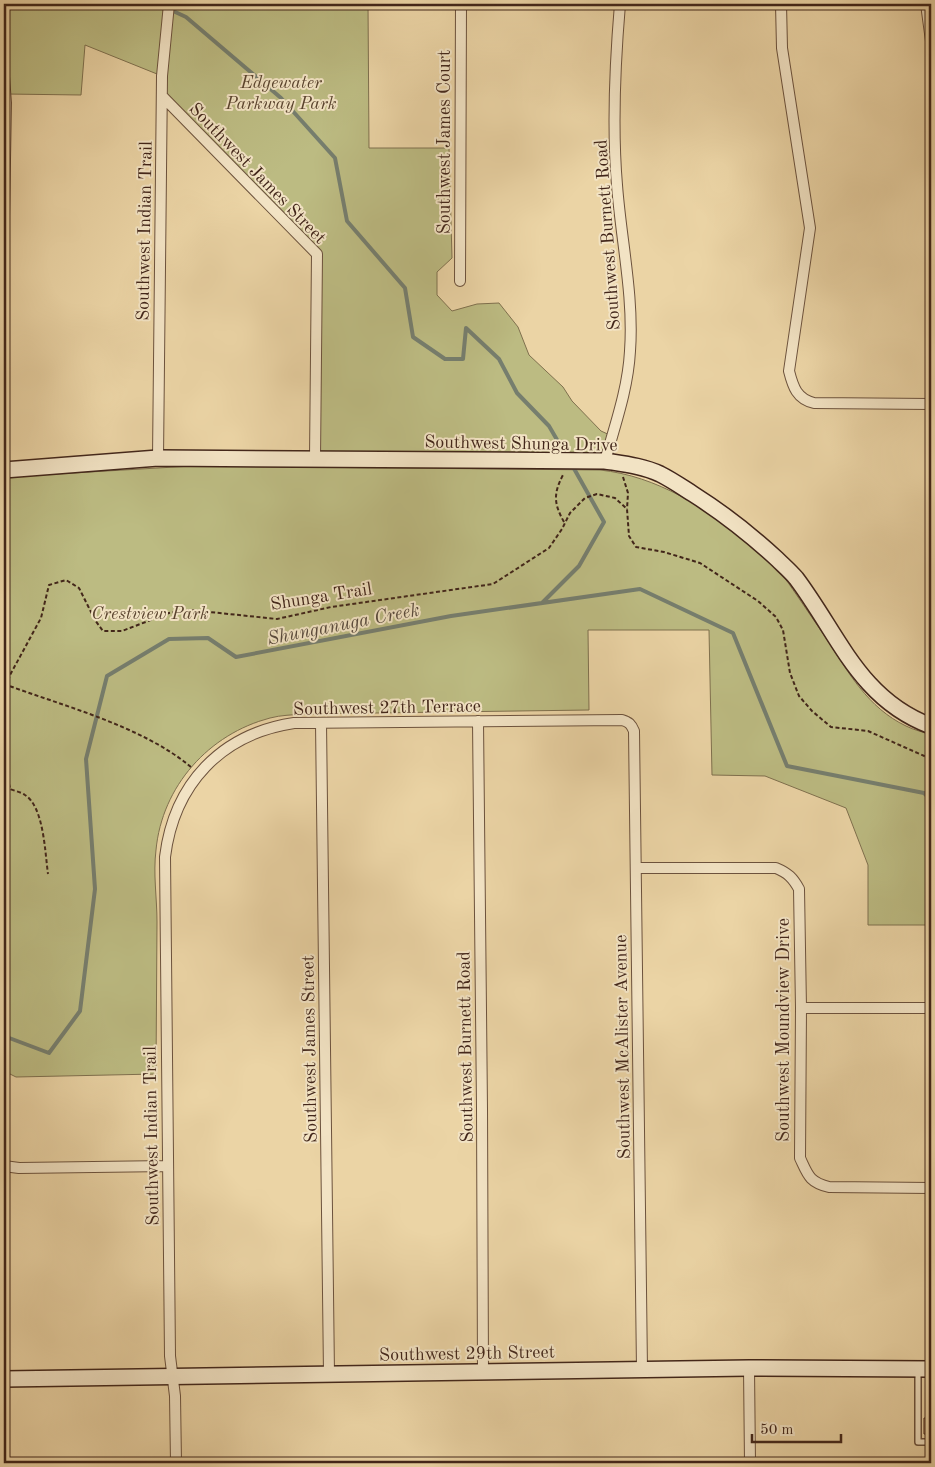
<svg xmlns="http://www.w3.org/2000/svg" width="935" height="1467" font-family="'Old Standard TT',serif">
<defs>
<filter id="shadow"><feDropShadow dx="2.5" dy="4" stdDeviation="0" flood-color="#0004"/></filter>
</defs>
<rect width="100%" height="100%" fill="#ebd4a5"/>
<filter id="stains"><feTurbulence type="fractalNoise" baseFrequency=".004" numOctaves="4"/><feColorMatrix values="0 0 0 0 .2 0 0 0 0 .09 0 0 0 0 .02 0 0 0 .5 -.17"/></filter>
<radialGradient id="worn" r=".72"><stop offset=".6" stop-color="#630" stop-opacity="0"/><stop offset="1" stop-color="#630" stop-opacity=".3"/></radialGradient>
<path fill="#bcbb82" stroke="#7f704e" d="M 4,4 L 368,4 L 369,148 L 449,148 L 452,258 L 437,272 L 437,295 L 452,311 L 477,304 L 499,303 L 518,327 L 529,355 L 563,387 L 572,401 L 601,431 L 612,436 L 605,461 L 315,458 L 317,254 L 162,96 L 162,76 L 85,45 L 81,95 L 6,94 L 4,77 Z
M 192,466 L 600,470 C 657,476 707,508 750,545 C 758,552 768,559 776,567 C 784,576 791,587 798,597 C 807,611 817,624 826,638 C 848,672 868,708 906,726 C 914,730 923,732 931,735 L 931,925 L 868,925 L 868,865 L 846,808 L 765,776 L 712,775 L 709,630 L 588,630 L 589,710 L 304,714 C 293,715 281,715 270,718 C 209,734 162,786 156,850 C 153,874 157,898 157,922 C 157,973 156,1023 156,1074 L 16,1077 L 4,1071 L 4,477 Z"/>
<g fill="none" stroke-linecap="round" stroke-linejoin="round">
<path stroke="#767e6e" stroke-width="4" d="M 158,4 L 186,17 L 281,98 L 335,158 L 347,221 L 405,288 L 413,337 L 445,359 L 463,359 L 466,328 L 499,359 L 517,393 L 549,426 L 567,457
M 542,603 L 579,566 L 604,522 L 572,465
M 4,1036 L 49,1053 L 80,1011 L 95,889 L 86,759 L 107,676 L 169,639 L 208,638 L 236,657 L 451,616 L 640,589 L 733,633 L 787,766 L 924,793 L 931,800"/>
</g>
<path fill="#e3af82" stroke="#42261a" filter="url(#shadow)" d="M 924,1418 L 931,1418 L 931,1434 L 924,1434 Z"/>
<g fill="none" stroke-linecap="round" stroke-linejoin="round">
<g stroke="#6c523d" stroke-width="8">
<path id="lane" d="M 918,1370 L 918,1442 L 931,1442"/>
</g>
<g stroke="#6c523d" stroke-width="12">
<path id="street" d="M 781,4 L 782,48 L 810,228 L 789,371 C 793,387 797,399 814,403 L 931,404
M 926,4 L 931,41
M 4,77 L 6,103 L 4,216
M 162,96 L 317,254 L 315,458
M 460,281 L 461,4
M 158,458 L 162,76 L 169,4
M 605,461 C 615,425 628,389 630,351 C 634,296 621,240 617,185 C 612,126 615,63 620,4
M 478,721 L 482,1108 L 483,1372
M 321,723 L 329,1374
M 636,868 L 776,868 C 788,873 793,878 799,889 L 801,1008 L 800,1158 C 808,1175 809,1182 829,1187 L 931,1188
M 801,1008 L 931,1008
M 4,1166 L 19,1168 L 168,1166
M 749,1368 L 750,1463
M 176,1463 L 175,1396 L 170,1356 L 165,857 C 174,784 221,734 294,723 L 622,720 C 629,722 631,724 634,731 L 642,1370"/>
</g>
<g stroke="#42261a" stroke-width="18">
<path id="secondary" d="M 4,470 L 158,458 L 605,461 C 624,464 643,466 660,474 C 672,480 682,487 693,494 C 723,513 751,535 777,559 C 783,565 790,571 796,578 C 839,635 859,699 931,726
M 4,1379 L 749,1368 L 931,1369"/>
</g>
<path stroke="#42261a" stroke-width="2" stroke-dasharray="4 2.5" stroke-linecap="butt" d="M 623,477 L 628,493 L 627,509
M 564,522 C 554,504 553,494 563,475 L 564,475
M 4,684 C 63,706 142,726 191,767
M 4,693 L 10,675 L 41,618 L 49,585 L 66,580 L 79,588 L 95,620 L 103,631 L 122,631 L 169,613 L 190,610 L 277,619 L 331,607 L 493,584 L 549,548 L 562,529 L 570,513 L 585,498 L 597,494 L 615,498 L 627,509 L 629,536 L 636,547 L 664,552 L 700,563 L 758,601 L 776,617 L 783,630 L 790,673 L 799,696 L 812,711 L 831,727 L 868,731 L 931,759
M 4,758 L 10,789 C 15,791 21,792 25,795 C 44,807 45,853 48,874
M 4,795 L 10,789"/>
<use href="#lane" stroke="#f2e3c4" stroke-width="5"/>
<use href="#street" stroke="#f2e3c4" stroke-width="10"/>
<use href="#secondary" stroke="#f2e3c4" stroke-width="15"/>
</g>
<g text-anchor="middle" stroke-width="4" stroke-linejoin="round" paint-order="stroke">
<g font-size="18" font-style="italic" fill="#5a442f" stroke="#f2e3c4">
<text x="281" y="88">Edgewater<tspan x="281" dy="21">Parkway Park</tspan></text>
<text x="150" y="619">Crestview Park</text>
</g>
<g font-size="18" fill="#42261a" stroke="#f2e3c4">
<text transform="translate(444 142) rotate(-90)" y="6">Southwest James Court</text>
<text transform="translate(258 173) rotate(46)" y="6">Southwest James Street</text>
<text transform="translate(144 231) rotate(-89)" y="6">Southwest Indian Trail</text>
<text transform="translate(607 235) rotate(-94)" y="6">Southwest Burnett Road</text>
<text transform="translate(521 443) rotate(1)" y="6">Southwest Shunga Drive</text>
<text transform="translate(321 596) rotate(-9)" y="6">Shunga Trail</text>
<text transform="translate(387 707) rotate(-1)" y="6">Southwest 27th Terrace</text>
<text transform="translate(783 1030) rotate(-90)" y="6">Southwest Moundview Drive</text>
<text transform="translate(465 1047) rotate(-91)" y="6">Southwest Burnett Road</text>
<text transform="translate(622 1047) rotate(-91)" y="6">Southwest McAlister Avenue</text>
<text transform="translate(309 1049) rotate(-91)" y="6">Southwest James Street</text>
<text transform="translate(151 1136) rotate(-91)" y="6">Southwest Indian Trail</text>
<text transform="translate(467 1353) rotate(-1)" y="6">Southwest 29th Street</text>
</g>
<g font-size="19" font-style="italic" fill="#584a3d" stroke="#f2e3c4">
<text transform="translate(343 623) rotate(-11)" y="7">Shunganuga Creek</text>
</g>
</g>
<rect width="935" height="1467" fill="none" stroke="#ebd4a5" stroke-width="20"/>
<rect x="5" y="5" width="925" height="1457" fill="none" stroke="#42261a" stroke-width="2.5"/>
<rect x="10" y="10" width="915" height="1447" fill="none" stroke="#42261a"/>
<path d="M752 1434v8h89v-8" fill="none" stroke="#42261a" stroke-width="2.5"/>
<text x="760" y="1434" font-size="15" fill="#42261a" stroke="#f2e3c4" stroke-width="4" paint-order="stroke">50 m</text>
<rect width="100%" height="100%" filter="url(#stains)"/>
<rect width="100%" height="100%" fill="url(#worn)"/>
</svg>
